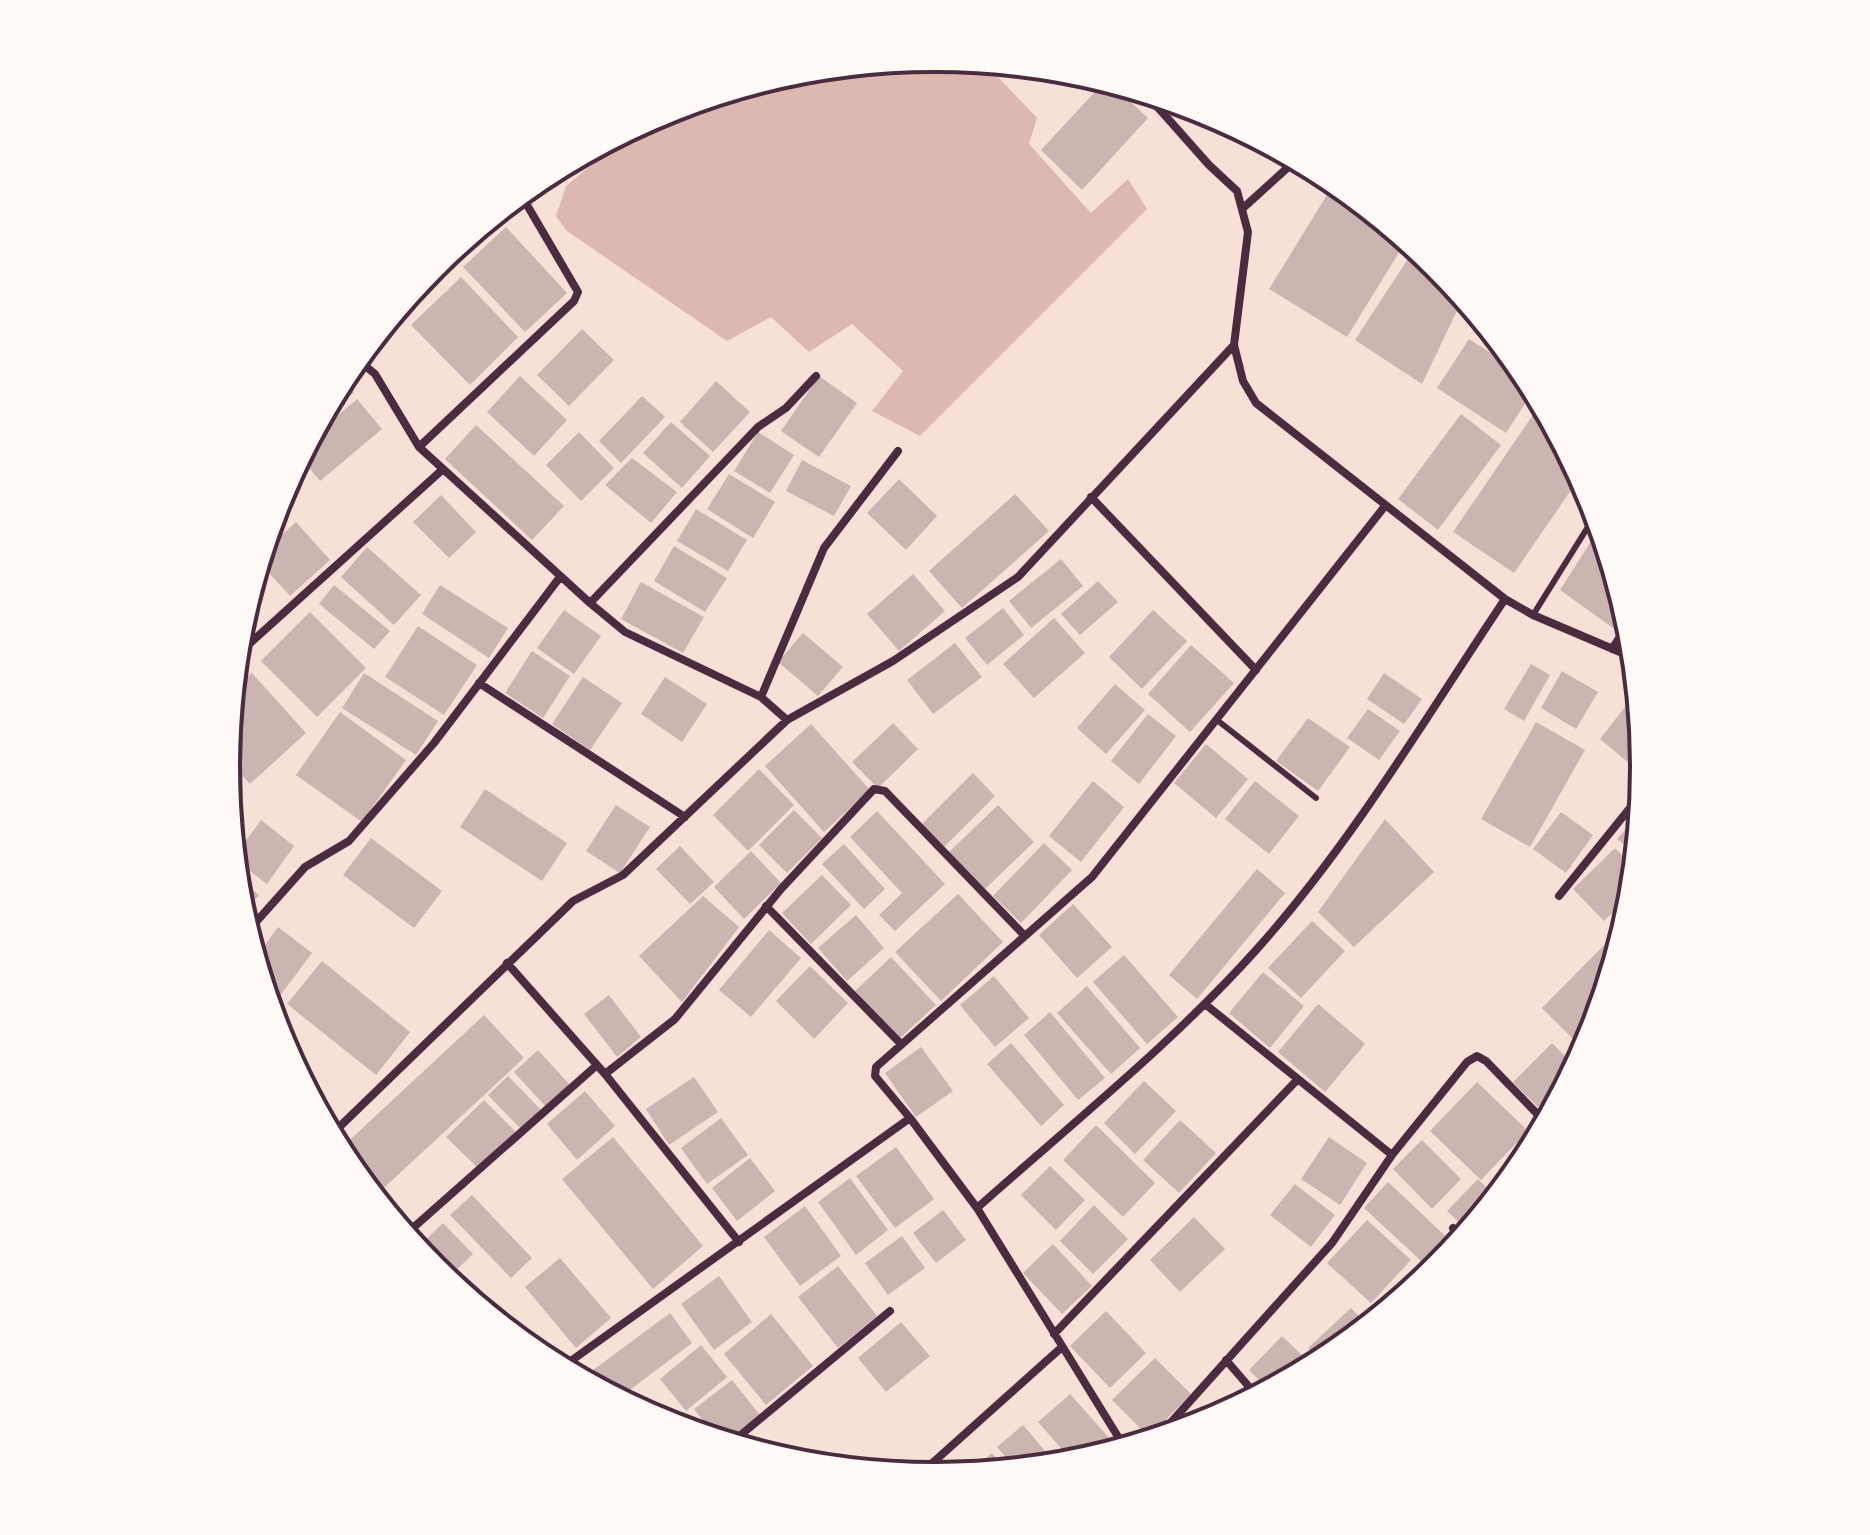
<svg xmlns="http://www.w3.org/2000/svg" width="1870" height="1535" font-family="'Space Grotesk',sans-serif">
<rect width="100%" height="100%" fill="#f7e1d7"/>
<path fill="#dcb8b0" d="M 935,58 L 985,63 L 1037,118 L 1029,144 L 1091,213 L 1128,179 L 1147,209 L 920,436 L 872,411 L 903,371 L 852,324 L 809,352 L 771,317 L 727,341 L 567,231 L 556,216 L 566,186 L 638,126 L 664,112 L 797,72 Z"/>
<path fill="#ccb4b1" d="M 1105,81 L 1110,83 L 1148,118 L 1082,190 L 1041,150 Z
M 1165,100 L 1165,99 L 1198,110 L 1190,120 Z
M 1335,182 L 1406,241 L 1347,337 L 1269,289 Z
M 506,227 L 567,293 L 525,332 L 463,267 Z
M 461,243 L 467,248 L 421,300 L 412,292 L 434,265 Z
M 1415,248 L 1437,266 L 1463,298 L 1422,384 L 1355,340 Z
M 461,277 L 518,337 L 470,385 L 411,325 Z
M 582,329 L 614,360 L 569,406 L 537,375 Z
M 1469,339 L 1526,375 L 1534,390 L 1506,433 L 1437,388 Z
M 520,376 L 567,420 L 534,456 L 487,412 Z
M 819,376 L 857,403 L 819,457 L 781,431 Z
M 343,377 L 354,393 L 323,415 Z
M 716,381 L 750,412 L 713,452 L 680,422 Z
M 642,396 L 665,417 L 621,463 L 599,441 Z
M 357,399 L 382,429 L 320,481 L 300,457 L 310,439 Z
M 1541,403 L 1580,477 L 1514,573 L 1453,532 Z
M 1461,414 L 1501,445 L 1438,530 L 1398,499 Z
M 671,422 L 710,456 L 682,488 L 643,453 Z
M 476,425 L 564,506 L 532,540 L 445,459 Z
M 579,432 L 614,468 L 581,501 L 546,465 Z
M 758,432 L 794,455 L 770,493 L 734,471 Z
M 632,458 L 677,492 L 651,523 L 605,485 Z
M 802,460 L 851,486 L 834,516 L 786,491 Z
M 729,474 L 775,502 L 753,538 L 707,509 Z
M 899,479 L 937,516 L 906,550 L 867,513 Z
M 1015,494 L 1049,531 L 962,608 L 929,571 Z
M 441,495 L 476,532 L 449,558 L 413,522 Z
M 696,509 L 747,540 L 728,571 L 677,541 Z
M 296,522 L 330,560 L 290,596 L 259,562 L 262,553 Z
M 1600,527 L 1625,611 L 1613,628 L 1560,590 Z
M 674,546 L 727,578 L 705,612 L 654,581 Z
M 367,547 L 421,595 L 394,625 L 341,577 Z
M 1061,559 L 1083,586 L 1031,628 L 1009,601 Z
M 913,574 L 945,611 L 899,651 L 867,614 Z
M 1098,581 L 1118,602 L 1080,635 L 1061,614 Z
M 641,582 L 704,617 L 683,653 L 621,619 Z
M 334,585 L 390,631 L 374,649 L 319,604 Z
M 440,585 L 508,628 L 489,658 L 422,614 Z
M 1003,608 L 1024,635 L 987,665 L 965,638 Z
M 564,610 L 601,636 L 574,674 L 537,648 Z
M 1153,610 L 1187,641 L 1142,689 L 1109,657 Z
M 310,612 L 366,668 L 317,717 L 261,661 Z
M 1054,618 L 1085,653 L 1034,698 L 1003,664 Z
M 418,626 L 477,665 L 444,715 L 385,677 Z
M 803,633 L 843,667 L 818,696 L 778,662 Z
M 955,643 L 982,677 L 933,714 L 907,680 Z
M 1191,645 L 1234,683 L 1190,732 L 1148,694 Z
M 532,651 L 570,676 L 543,718 L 505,693 Z
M 1531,664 L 1550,675 L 1524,721 L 1504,709 Z
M 1562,671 L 1598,692 L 1576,729 L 1541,708 Z
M 252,673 L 306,733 L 250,784 L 226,758 L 233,690 Z
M 364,673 L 438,721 L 416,755 L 342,708 Z
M 1384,673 L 1422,699 L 1404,724 L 1367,699 Z
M 583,677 L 622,703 L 590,750 L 552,724 Z
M 665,677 L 707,704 L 682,742 L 641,714 Z
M 1115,684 L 1145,710 L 1106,754 L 1077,728 Z
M 1628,703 L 1639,712 L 1643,757 L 1635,768 L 1600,739 Z
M 1368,709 L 1400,731 L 1379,760 L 1347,738 Z
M 340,712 L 406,760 L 362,822 L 296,775 Z
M 1148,714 L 1176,736 L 1139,784 L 1111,761 Z
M 1308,718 L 1350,747 L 1318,791 L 1276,761 Z
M 1536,722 L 1585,750 L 1530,847 L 1481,819 Z
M 893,723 L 918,749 L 878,788 L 852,762 Z
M 811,724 L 870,790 L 824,832 L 765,766 Z
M 1206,744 L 1248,779 L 1216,818 L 1174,783 Z
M 759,769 L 794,805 L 748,851 L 713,815 Z
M 973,773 L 995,796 L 942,849 L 920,826 Z
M 1093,781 L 1124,807 L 1081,862 L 1049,836 Z
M 1255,781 L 1299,816 L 1269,854 L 1225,819 Z
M 485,789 L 567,843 L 542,881 L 460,827 Z
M 616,805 L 650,827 L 620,873 L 586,851 Z
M 998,805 L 1034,842 L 985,889 L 949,852 Z
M 794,810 L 822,838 L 787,873 L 759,845 Z
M 877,811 L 945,884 L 895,931 L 879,915 L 902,893 L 850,837 Z
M 1561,812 L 1593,835 L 1566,873 L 1533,849 Z
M 1640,813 L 1636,855 L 1617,839 Z
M 1385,819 L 1434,872 L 1354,947 L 1318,912 Z
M 261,820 L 294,846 L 267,884 L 235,860 L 234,857 Z
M 371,838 L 442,891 L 414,928 L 343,875 Z
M 1044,843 L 1072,870 L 1021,923 L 993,896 Z
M 844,844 L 885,889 L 864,909 L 822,864 Z
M 680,846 L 714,882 L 690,904 L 656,869 Z
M 1615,848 L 1635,868 L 1631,906 L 1628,917 L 1618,907 L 1604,921 L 1573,889 Z
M 751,851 L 781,883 L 744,919 L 714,887 Z
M 1257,869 L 1285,893 L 1197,999 L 1169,975 Z
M 822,875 L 851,905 L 811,944 L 782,913 Z
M 236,876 L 259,895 L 242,916 L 239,905 Z
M 958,894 L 1003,942 L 941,1001 L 895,952 Z
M 703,896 L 739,927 L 682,1002 L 639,956 Z
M 1073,904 L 1112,947 L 1077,978 L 1039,935 Z
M 856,915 L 884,948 L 847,981 L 818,948 Z
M 1312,921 L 1345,951 L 1301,998 L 1268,968 Z
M 1625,924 L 1590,1039 L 1584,1050 L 1542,1008 Z
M 278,927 L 312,953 L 276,1001 L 266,993 L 255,959 Z
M 769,930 L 801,958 L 751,1017 L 719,990 Z
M 1124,955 L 1178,1017 L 1147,1044 L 1093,982 Z
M 891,957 L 936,1005 L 899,1039 L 855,991 Z
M 322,961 L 410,1032 L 376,1075 L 287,1004 Z
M 810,966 L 848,1003 L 814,1039 L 776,1001 Z
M 1263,972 L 1304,1006 L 1270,1048 L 1229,1013 Z
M 994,976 L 1029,1018 L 995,1047 L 960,1005 Z
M 1087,986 L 1140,1048 L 1111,1074 L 1057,1013 Z
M 609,995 L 641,1037 L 617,1057 L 584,1014 Z
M 1318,1004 L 1365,1044 L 1325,1092 L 1278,1052 Z
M 1050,1012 L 1105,1078 L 1078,1100 L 1024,1035 Z
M 484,1015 L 524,1058 L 374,1197 L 339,1150 Z
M 1011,1043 L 1064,1105 L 1041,1126 L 987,1064 Z
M 1552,1043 L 1576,1067 L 1571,1075 L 1538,1107 L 1513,1082 Z
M 921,1047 L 953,1091 L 916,1117 L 885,1073 Z
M 538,1050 L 570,1085 L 546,1107 L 514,1072 Z
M 508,1076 L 541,1110 L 521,1129 L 488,1095 Z
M 694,1077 L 718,1112 L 669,1145 L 646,1109 Z
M 1144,1081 L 1176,1111 L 1135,1154 L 1104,1123 Z
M 1477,1082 L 1528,1131 L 1481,1180 L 1430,1131 Z
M 1562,1090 L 1563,1090 L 1547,1121 L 1539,1113 Z
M 585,1091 L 615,1126 L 577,1160 L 547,1124 Z
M 484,1100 L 516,1132 L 479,1169 L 446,1137 Z
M 721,1118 L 748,1155 L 707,1184 L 681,1148 Z
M 1180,1120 L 1216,1153 L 1179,1193 L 1143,1160 Z
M 1096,1125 L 1155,1183 L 1123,1217 L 1063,1160 Z
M 613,1137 L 703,1246 L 653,1289 L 562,1179 Z
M 1329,1137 L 1367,1163 L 1340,1205 L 1301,1179 Z
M 1422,1140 L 1461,1179 L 1432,1209 L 1393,1169 Z
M 896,1147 L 934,1199 L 895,1228 L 856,1176 Z
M 750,1158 L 775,1191 L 737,1221 L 712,1188 Z
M 1050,1166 L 1085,1200 L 1056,1230 L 1021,1195 Z
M 850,1178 L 888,1230 L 856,1255 L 818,1202 Z
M 1478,1179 L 1496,1197 L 1468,1231 L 1447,1211 Z
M 1388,1182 L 1456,1246 L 1433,1272 L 1364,1208 Z
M 1295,1184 L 1335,1215 L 1311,1247 L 1270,1215 Z
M 472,1195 L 532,1258 L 511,1278 L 450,1215 Z
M 1094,1205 L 1128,1239 L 1093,1274 L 1060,1241 Z
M 805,1206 L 841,1256 L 800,1286 L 764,1237 Z
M 943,1210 L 966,1240 L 936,1263 L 913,1233 Z
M 1194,1217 L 1225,1249 L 1180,1292 L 1150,1260 Z
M 1367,1220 L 1411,1260 L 1371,1303 L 1327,1263 Z
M 443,1223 L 473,1254 L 446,1280 L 433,1269 L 416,1249 Z
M 902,1236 L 925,1268 L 888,1295 L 865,1263 Z
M 1053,1244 L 1092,1286 L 1062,1314 L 1023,1273 Z
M 560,1258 L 611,1318 L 576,1348 L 525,1287 Z
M 838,1266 L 877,1316 L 838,1348 L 798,1297 Z
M 719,1276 L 752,1322 L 714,1350 L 681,1304 Z
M 1351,1308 L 1368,1325 L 1321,1362 L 1308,1348 Z
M 503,1309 L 541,1355 L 540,1356 L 492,1318 Z
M 1106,1311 L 1146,1353 L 1110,1388 L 1070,1346 Z
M 670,1313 L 692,1343 L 618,1399 L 581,1379 Z
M 771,1314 L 813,1366 L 766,1405 L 724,1354 Z
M 901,1322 L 930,1356 L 886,1392 L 858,1358 Z
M 1282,1336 L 1308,1361 L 1294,1376 L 1269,1390 L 1249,1370 Z
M 701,1345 L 727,1377 L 686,1411 L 660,1379 Z
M 1155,1358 L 1191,1394 L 1149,1437 L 1112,1400 Z
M 732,1380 L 760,1415 L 725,1442 L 717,1439 L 694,1409 Z
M 1070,1394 L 1119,1449 L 1074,1463 L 1038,1422 Z
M 1228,1401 L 1235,1408 L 1203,1424 L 1202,1424 Z
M 1023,1425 L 1051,1458 L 1041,1467 L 1016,1469 L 997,1447 Z
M 992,1453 L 1007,1470 L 969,1474 Z"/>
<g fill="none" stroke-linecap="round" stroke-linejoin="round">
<path stroke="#4a2c40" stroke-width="6" d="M 1533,615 L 1596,514
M 1217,720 L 1316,798"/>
<path stroke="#4a2c40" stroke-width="8" d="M 1146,94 L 1209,165 L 1237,191 L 1248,232 L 1234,345 L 1243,381 L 1256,403 L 1505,599 L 1533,615 L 1634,658
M 1242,209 L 1296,160
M 357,359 L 375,374 L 419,447 L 590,603 L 625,632 L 761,697 L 787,720
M 419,447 L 574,301 L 578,292 L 527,205 L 525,195 L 535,182
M 1091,497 L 1256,670
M 590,603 L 758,427 L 786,408 L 816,376
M 1612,649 L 1629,623
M 237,655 L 442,470
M 479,683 L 685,817
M 761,697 L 824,548 L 898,451
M 1559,896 L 1642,793
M 766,906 L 901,1044
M 247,932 L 305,867 L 349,841 L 434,743 L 560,577
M 507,963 L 605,1074 L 739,1242
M 1205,1004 L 1392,1155
M 605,1074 L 675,1019 L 781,889 L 874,789 L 885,791 L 1025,936
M 910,1118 L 977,1208 L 1125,1448
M 331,1135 L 573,901 L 623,875 L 787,720 L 893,661 L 1018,577 L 1234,345
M 977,1208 C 1070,1125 1174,1042 1257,949 C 1352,843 1426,717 1505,599
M 1453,1228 L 1463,1237
M 405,1235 L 597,1065
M 1054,1334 L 1298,1079
M 1226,1360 L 1257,1396
M 561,1368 L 910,1118 L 875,1076 L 876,1067 L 1092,877 L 1385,506
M 1157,1438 L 1332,1243 L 1392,1155 L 1467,1062 L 1477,1056 L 1486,1061 L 1546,1123
M 731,1443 L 890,1311
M 919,1475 L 1062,1347"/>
</g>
<path d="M0 0H1870V1535H0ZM240 767a695 695 0 1 1 1390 0a695 695 0 1 1-1390 0Z" fill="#fffaf5" fill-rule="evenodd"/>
<path fill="none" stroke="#4a2c40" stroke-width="4" d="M240 767a695 695 0 1 1 1390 0a695 695 0 1 1-1390 0Z"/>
</svg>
